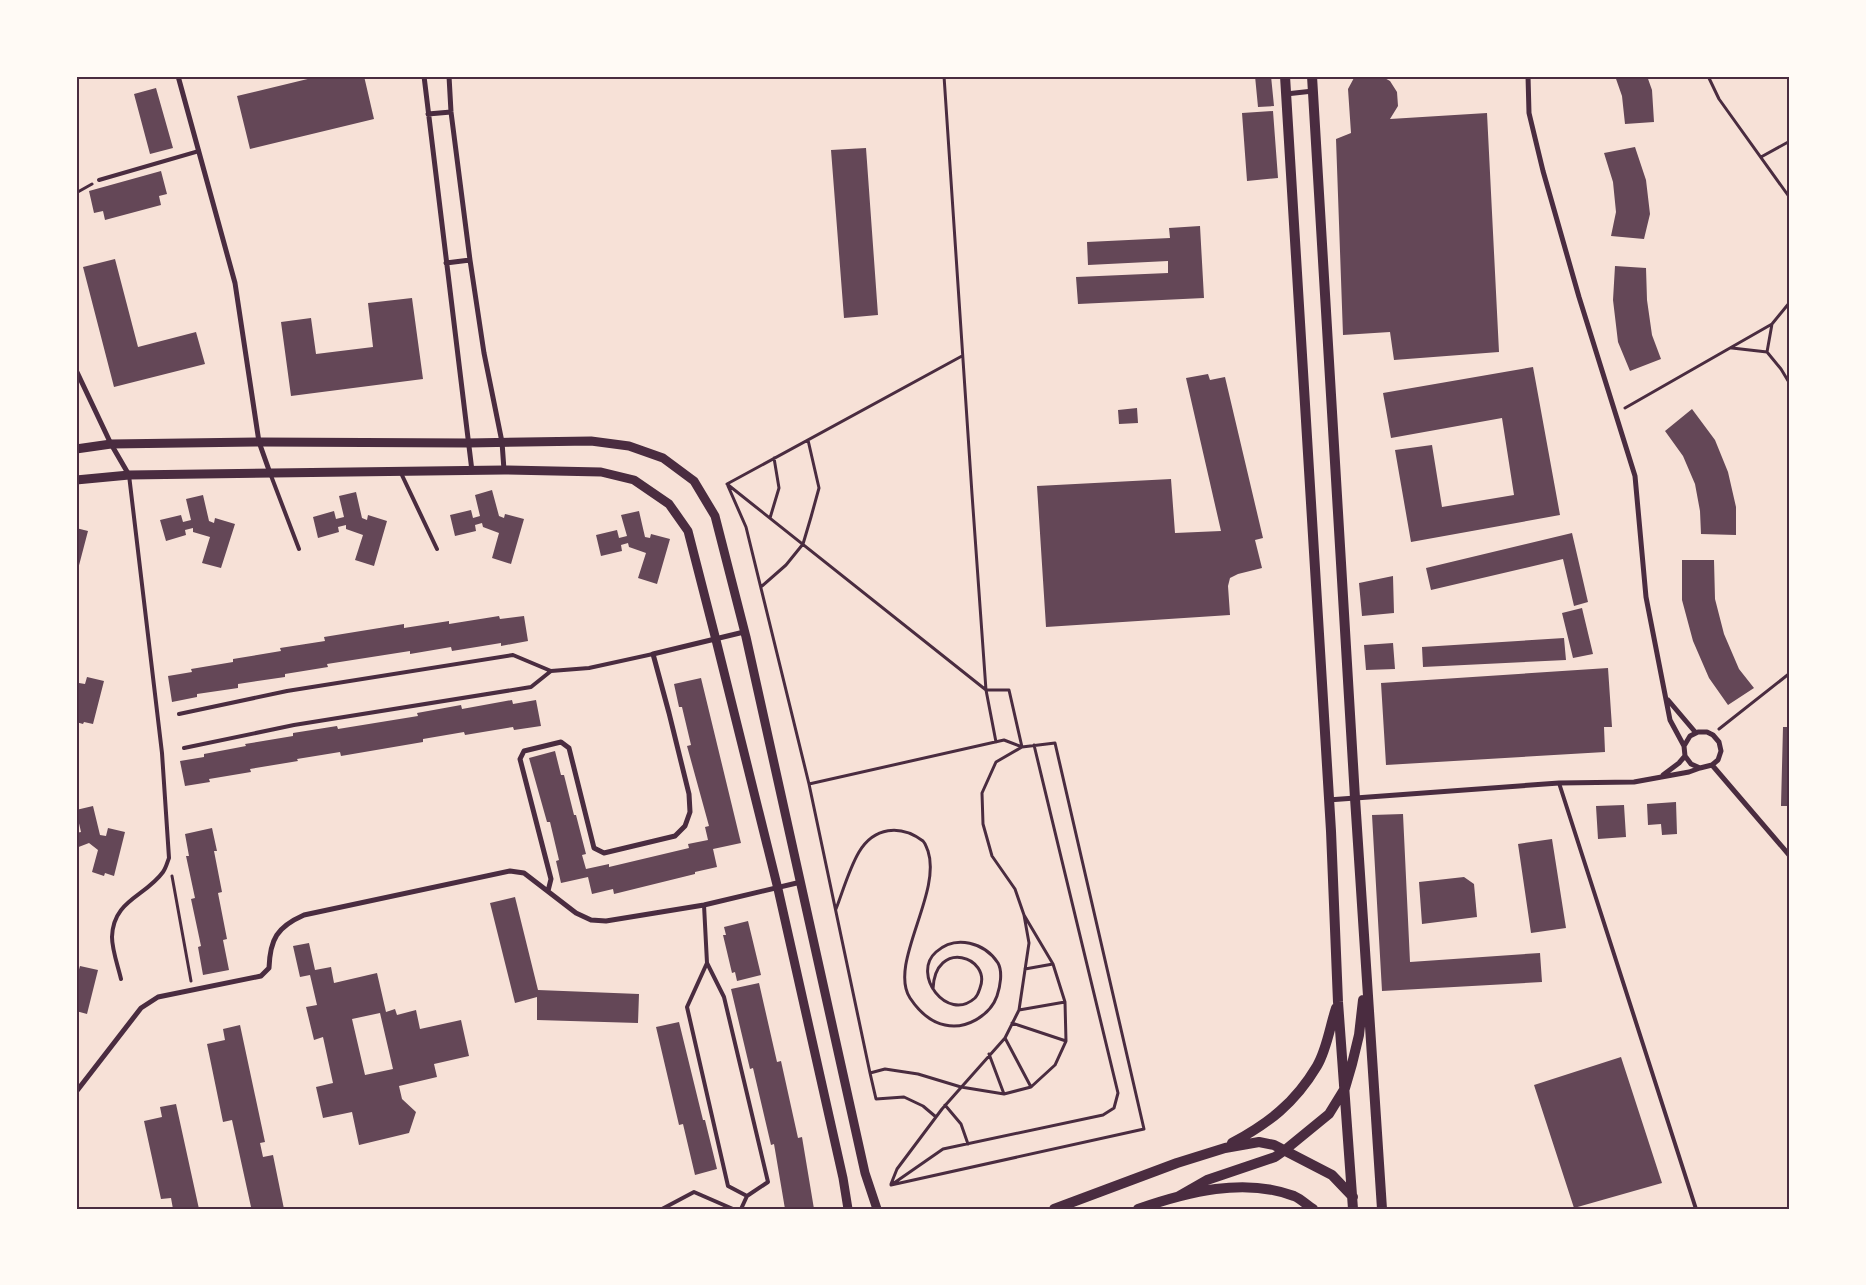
<svg xmlns="http://www.w3.org/2000/svg" width="1866" height="1285" font-family="'Source Sans 3',sans-serif">
<rect width="100%" height="100%" fill="#f7e1d7"/>
<path fill="#644757" fill-rule="evenodd" d="M 320,76 L 364,76 L 374,119 L 250,149 L 237,96 Z
M 1255,76 L 1271,76 L 1274,106 L 1258,107 Z
M 1355,76 L 1381,76 L 1390,81 L 1397,92 L 1398,106 L 1390,119 L 1487,113 L 1499,352 L 1394,360 L 1390,332 L 1343,335 L 1336,139 L 1351,133 L 1348,89 Z
M 1615,76 L 1647,76 L 1652,90 L 1654,122 L 1625,124 L 1622,96 Z
M 156,88 L 173,148 L 150,154 L 134,94 Z
M 1273,111 L 1278,178 L 1247,181 L 1242,113 Z
M 1635,147 L 1646,180 L 1650,214 L 1644,239 L 1611,236 L 1616,212 L 1613,182 L 1604,153 Z
M 866,148 L 878,315 L 844,318 L 831,150 Z
M 161,171 L 167,194 L 159,196 L 161,205 L 105,220 L 103,211 L 94,213 L 89,191 Z
M 1200,226 L 1204,298 L 1078,304 L 1076,277 L 1168,273 L 1168,261 L 1088,265 L 1087,242 L 1170,238 L 1169,228 Z
M 115,259 L 138,347 L 196,332 L 205,364 L 114,387 L 83,267 Z
M 1615,266 L 1646,268 L 1647,300 L 1652,335 L 1661,359 L 1630,371 L 1618,342 L 1613,300 Z
M 412,298 L 423,379 L 291,396 L 281,322 L 311,318 L 316,354 L 373,347 L 368,303 Z
M 1533,367 L 1560,515 L 1411,542 L 1395,450 L 1432,445 L 1442,507 L 1514,495 L 1502,418 L 1391,438 L 1383,393 Z
M 1208,374 L 1210,380 L 1225,377 L 1263,538 L 1255,540 L 1262,568 L 1238,574 L 1230,578 L 1228,586 L 1230,615 L 1046,627 L 1037,486 L 1171,479 L 1175,533 L 1221,531 L 1186,378 Z
M 1137,408 L 1138,423 L 1119,424 L 1118,410 Z
M 1692,409 L 1715,440 L 1728,472 L 1736,507 L 1736,535 L 1701,534 L 1700,511 L 1695,484 L 1683,456 L 1665,431 Z
M 492,490 L 499,516 L 504,518 L 505,514 L 524,519 L 511,564 L 492,558 L 499,533 L 483,527 L 482,523 L 475,525 L 476,531 L 455,536 L 450,515 L 471,510 L 473,518 L 480,516 L 475,495 Z
M 356,492 L 362,518 L 367,520 L 368,515 L 387,521 L 374,566 L 355,560 L 363,535 L 346,529 L 346,525 L 338,527 L 339,532 L 318,538 L 313,517 L 334,511 L 336,519 L 344,517 L 339,496 Z
M 203,495 L 209,521 L 214,523 L 215,518 L 235,524 L 221,568 L 202,563 L 210,537 L 193,532 L 193,528 L 185,530 L 186,535 L 166,541 L 160,520 L 181,515 L 183,522 L 191,520 L 186,499 Z
M 639,511 L 645,537 L 650,538 L 651,534 L 670,539 L 657,584 L 638,578 L 646,553 L 629,547 L 628,543 L 621,545 L 622,551 L 601,556 L 596,535 L 617,530 L 619,538 L 627,536 L 621,515 Z
M 76,528 L 88,531 L 77,573 L 76,573 Z
M 1572,533 L 1588,602 L 1574,606 L 1563,559 L 1431,590 L 1426,568 Z
M 1682,560 L 1714,560 L 1715,599 L 1724,634 L 1739,669 L 1754,688 L 1728,705 L 1709,678 L 1693,641 L 1682,600 Z
M 1393,576 L 1394,613 L 1362,616 L 1359,583 Z
M 1582,608 L 1593,654 L 1573,658 L 1562,613 Z
M 499,616 L 500,619 L 524,616 L 528,641 L 501,646 L 501,643 L 452,651 L 451,647 L 410,654 L 410,651 L 327,664 L 328,667 L 285,674 L 285,677 L 238,684 L 238,688 L 197,694 L 197,697 L 172,702 L 168,676 L 192,672 L 191,669 L 233,662 L 233,659 L 281,651 L 280,648 L 325,641 L 324,637 L 404,624 L 404,628 L 449,621 L 449,624 Z
M 1564,638 L 1566,660 L 1423,667 L 1422,647 Z
M 1393,643 L 1395,669 L 1366,670 L 1364,645 Z
M 1608,668 L 1612,727 L 1604,727 L 1605,752 L 1386,765 L 1381,683 Z
M 76,675 L 79,683 L 85,684 L 87,677 L 104,681 L 93,724 L 84,722 L 83,724 L 76,722 Z
M 701,678 L 741,843 L 713,849 L 717,867 L 695,872 L 695,874 L 614,894 L 613,889 L 592,894 L 588,877 L 561,883 L 556,861 L 559,860 L 550,822 L 547,822 L 529,758 L 555,751 L 561,775 L 564,775 L 574,815 L 576,815 L 586,854 L 582,855 L 586,869 L 609,864 L 609,867 L 689,848 L 688,844 L 708,840 L 705,827 L 709,826 L 687,746 L 691,745 L 682,707 L 679,707 L 674,684 Z
M 512,700 L 513,704 L 536,700 L 541,726 L 514,730 L 513,727 L 465,735 L 464,732 L 423,739 L 423,742 L 341,756 L 340,752 L 297,759 L 298,761 L 250,769 L 251,772 L 209,779 L 210,782 L 185,786 L 180,761 L 204,757 L 204,754 L 246,746 L 245,744 L 293,736 L 293,733 L 337,726 L 338,729 L 418,716 L 417,713 L 461,705 L 462,709 Z
M 1783,727 L 1790,727 L 1790,806 L 1781,806 Z
M 1676,802 L 1677,834 L 1662,835 L 1661,824 L 1648,825 L 1647,804 Z
M 1624,805 L 1626,837 L 1598,839 L 1596,806 Z
M 93,806 L 100,835 L 106,836 L 108,828 L 125,832 L 114,876 L 105,873 L 104,876 L 92,872 L 98,850 L 89,843 L 76,848 L 76,833 L 81,832 L 76,810 Z
M 1403,814 L 1410,962 L 1540,953 L 1542,982 L 1382,991 L 1372,815 Z
M 212,828 L 217,851 L 214,851 L 222,892 L 218,893 L 227,939 L 223,940 L 229,970 L 203,975 L 198,947 L 201,946 L 191,899 L 195,898 L 186,856 L 189,856 L 185,834 Z
M 1552,839 L 1566,928 L 1531,933 L 1518,844 Z
M 1464,877 L 1474,884 L 1477,917 L 1422,924 L 1419,882 Z
M 515,897 L 538,990 L 639,994 L 638,1023 L 537,1020 L 537,997 L 515,1003 L 490,903 Z
M 748,921 L 761,975 L 737,981 L 735,972 L 732,973 L 723,935 L 726,935 L 724,927 Z
M 309,943 L 315,970 L 331,967 L 334,983 L 377,973 L 386,1012 L 395,1009 L 397,1015 L 416,1010 L 420,1029 L 461,1020 L 469,1056 L 434,1064 L 437,1077 L 399,1086 L 402,1099 L 416,1112 L 409,1133 L 359,1145 L 352,1112 L 323,1118 L 316,1087 L 333,1083 L 323,1037 L 314,1040 L 306,1007 L 317,1005 L 310,975 L 300,977 L 293,946 ZM 380,1013 L 393,1069 L 365,1075 L 352,1019 Z
M 80,966 L 98,970 L 87,1014 L 76,1011 L 76,973 L 78,973 Z
M 759,983 L 777,1062 L 781,1061 L 798,1138 L 802,1137 L 814,1209 L 785,1209 L 774,1144 L 771,1145 L 753,1068 L 750,1069 L 731,989 Z
M 679,1022 L 703,1120 L 705,1120 L 717,1169 L 695,1175 L 683,1124 L 679,1125 L 656,1027 Z
M 240,1025 L 265,1142 L 260,1143 L 263,1157 L 273,1155 L 284,1209 L 244,1209 L 251,1207 L 232,1120 L 223,1122 L 207,1044 L 225,1040 L 223,1029 Z
M 1621,1057 L 1662,1183 L 1574,1208 L 1534,1085 Z
M 176,1104 L 199,1209 L 173,1209 L 171,1198 L 161,1199 L 144,1121 L 162,1117 L 160,1107 Z"/>
<g fill="none" stroke-linecap="round" stroke-linejoin="round">
<path stroke="#4a2c40" stroke-width="3" d="M 1708,76 L 1719,99 L 1790,198
M 1761,157 L 1790,141
M 76,193 L 92,184
M 1790,302 L 1772,324 L 1767,352 L 1781,369 L 1790,384
M 1732,348 L 1767,352
M 962,356 L 727,484 L 986,690 L 996,742
M 1625,408 L 1772,324
M 728,486 L 746,527 L 809,784
M 770,518 L 779,488 L 774,458
M 762,586 L 786,565 L 803,544 L 811,517 L 819,488 L 808,440
M 1719,729 L 1790,673
M 1022,747 L 1004,740 L 809,784 L 870,1073 L 885,1069 L 918,1074 L 961,1087 L 1004,1094 L 1031,1087 L 1055,1065 L 1066,1041 L 1065,1002 L 1053,964 L 1024,915
M 172,876 L 191,981
M 836,909 C 843,891 849,869 859,852 C 874,827 900,824 923,841 C 926,844 926,847 928,851 C 942,893 888,964 910,998 C 918,1010 930,1022 945,1025 C 965,1030 990,1016 997,996 C 1000,987 1003,972 998,963 C 985,943 956,934 936,952 C 911,974 947,1023 975,998 C 978,995 979,991 980,988 C 992,957 935,938 933,989
M 1025,969 L 1053,964
M 1019,1010 L 1065,1002
M 1012,1023 L 1066,1041
M 1005,1038 L 1031,1087
M 989,1054 L 1004,1094
M 870,1073 L 876,1099 L 904,1097 L 923,1106 L 936,1117
M 945,1105 L 961,1124 L 968,1144
M 894,1183 L 943,1149 L 1103,1115 L 1114,1108 L 1118,1093 L 1034,745
M 891,1184 L 897,1169 L 942,1109 L 1005,1038 L 1019,1010 L 1029,943 L 1024,915 L 1015,889 L 992,856 L 983,824 L 982,793 L 996,762 L 1022,747
M 891,1185 L 1144,1129 L 1055,743 L 1022,747 L 1009,690 L 986,690 L 972,494 L 944,76"/>
<path stroke="#4a2c40" stroke-width="4" d="M 99,180 L 199,151
M 400,471 L 437,549
M 270,473 L 299,549
M 551,671 L 589,668 L 653,654
M 179,714 L 287,691 L 513,655 L 551,671 L 531,687 L 294,725 L 184,748
M 1559,783 L 1696,1209
M 704,905 L 707,963 L 724,997 L 768,1182 L 747,1196
M 707,963 L 687,1007 L 728,1186 L 747,1196
M 121,979 C 118,966 112,950 112,937 C 113,900 145,897 163,872 C 166,868 167,863 169,858 L 162,753 L 129,475
M 662,1209 L 694,1192 L 733,1209
M 741,1209 L 747,1196"/>
<path stroke="#4a2c40" stroke-width="5" d="M 178,76 L 235,283 L 259,442 L 270,473
M 424,76 L 472,471
M 449,76 L 451,112 L 470,260 L 484,353 L 502,442 L 504,470
M 1528,76 L 1529,113 L 1543,171 L 1579,297 L 1635,476 L 1646,597 L 1670,720 L 1684,746 L 1685,756 L 1691,764 L 1700,768 L 1712,765 L 1718,760 L 1721,751 L 1719,742 L 1713,735 L 1707,732 L 1698,732 L 1690,736 L 1684,746
M 1286,94 L 1313,91
M 428,114 L 451,112
M 446,263 L 470,260
M 76,370 L 111,444 L 129,475
M 1668,700 L 1696,733
M 1712,765 L 1790,856
M 1663,775 L 1679,763 L 1685,756
M 1328,800 L 1559,783 L 1634,782 L 1689,772 L 1700,768
M 548,891 L 551,879 L 520,759 L 524,751 L 561,742 L 569,748 L 594,848 L 604,853 L 675,836 L 685,826 L 690,812 L 689,794 L 669,713 L 653,654 L 744,632
M 76,1092 L 141,1008 L 158,997 L 261,976 L 269,968 C 270,939 277,927 304,915 L 510,871 L 524,873 L 576,913 L 591,920 L 606,921 L 704,905 L 801,882"/>
<path stroke="#4a2c40" stroke-width="9" d="M 76,449 L 111,444 L 259,442 L 469,443 L 591,441 L 629,446 L 663,458 L 694,481 L 715,516 L 746,637 L 865,1173 L 877,1209
M 76,480 L 129,475 L 504,470 L 601,472 L 634,480 L 669,504 L 688,531 L 716,640 L 778,889 L 843,1178 L 848,1209"/>
<path stroke="#4a2c40" stroke-width="10" d="M 1285,76 L 1331,831 L 1338,1002 L 1353,1209
M 1312,76 L 1355,798 L 1382,1209
M 1232,1143 C 1269,1123 1295,1103 1317,1066 C 1327,1049 1330,1026 1336,1008
M 1179,1196 L 1207,1180 L 1275,1157 L 1285,1150 L 1329,1114 L 1345,1088 L 1352,1064 L 1359,1035 L 1363,1000
M 1054,1209 L 1177,1163 L 1225,1148 L 1259,1142 L 1274,1145 L 1332,1175 L 1353,1197
M 1138,1209 C 1187,1192 1244,1177 1294,1196 C 1301,1199 1307,1205 1313,1209"/>
</g>
<rect width="1866" height="1285" fill="none" stroke="#fffaf5" stroke-width="155"/>
<rect x="78" y="78" width="1710" height="1130" fill="none" stroke="#4a2c40" stroke-width="2"/>
</svg>
